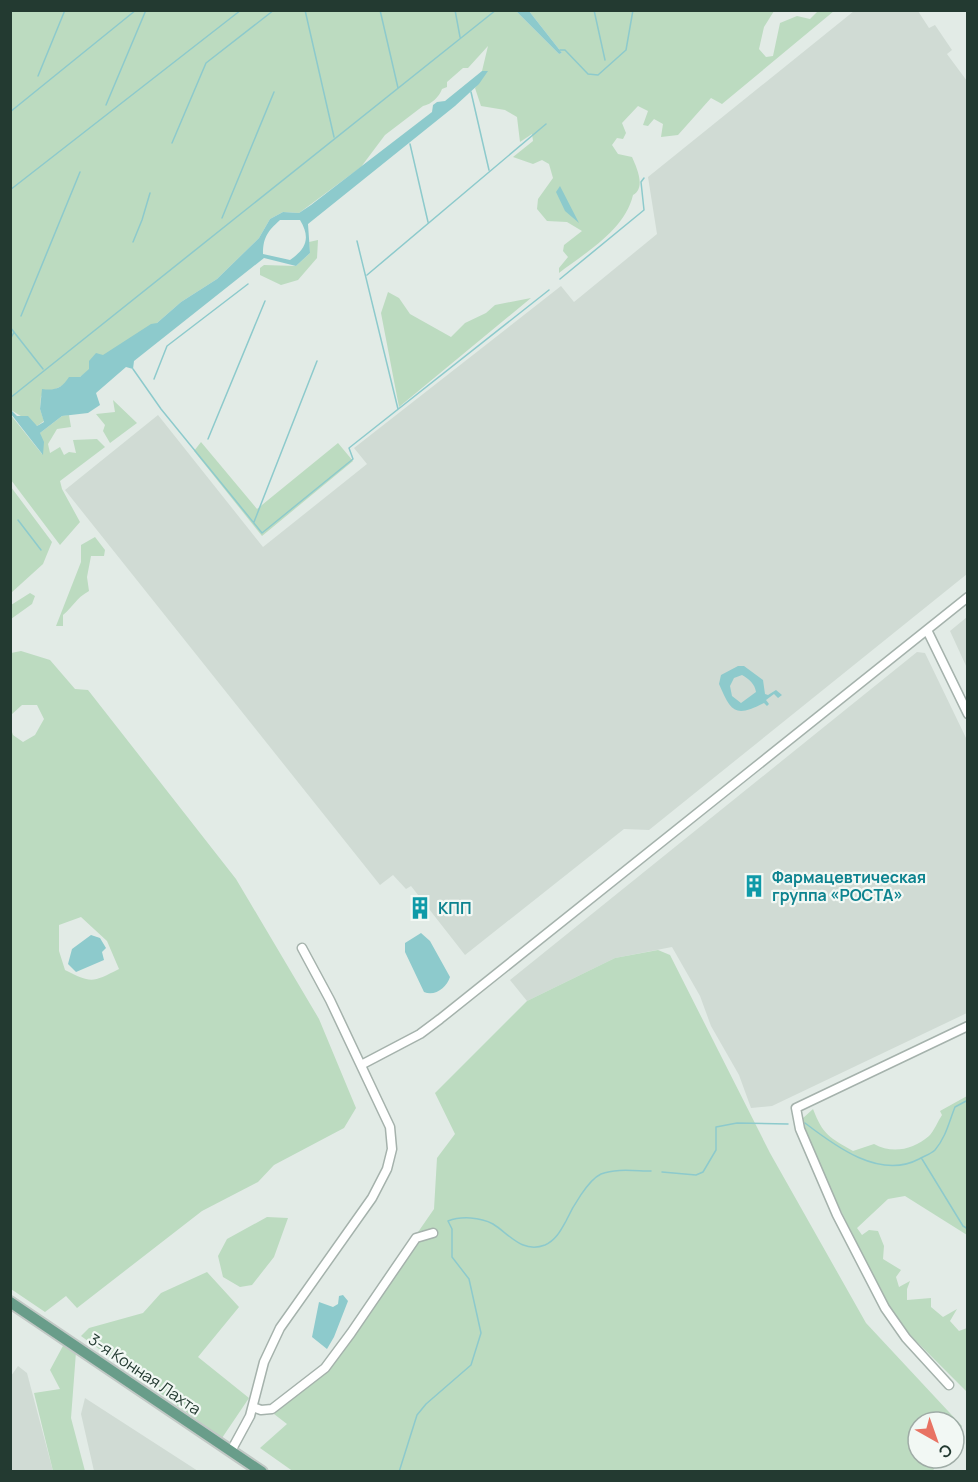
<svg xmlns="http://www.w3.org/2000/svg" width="978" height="1482" font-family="Manrope,sans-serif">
<rect width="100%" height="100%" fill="#e2ebe6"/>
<path fill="#d0dbd4" d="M 854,11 L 918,11 L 929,28 L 935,25 L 952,50 L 947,54 L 967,81 L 967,574 L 649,830 L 624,829 L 465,955 L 411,886 L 406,889 L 393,875 L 380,885 L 65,490 L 158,415 L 263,547 L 367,464 L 354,448 L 561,286 L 574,302 L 657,234 L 648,177 Z
M 967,617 L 967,668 L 950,631 Z
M 917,652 L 925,653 L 967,740 L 967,1013 L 772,1106 L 751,1108 L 739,1075 L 711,1026 L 700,996 L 672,947 L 615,958 L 527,1001 L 510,980 Z
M 18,1366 L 27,1373 L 53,1471 L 11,1471 L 11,1376 Z
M 85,1398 L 102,1409 L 198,1471 L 94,1471 L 81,1414 Z"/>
<path fill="#bcdbc0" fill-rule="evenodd" d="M 10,11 L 516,11 L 559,54 L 562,53 L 529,11 L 774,11 L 764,27 L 759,49 L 766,57 L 773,56 L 780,23 L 797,16 L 810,19 L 818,11 L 834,11 L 722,104 L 711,98 L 678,135 L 661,137 L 663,124 L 654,119 L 648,126 L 643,125 L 648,111 L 638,106 L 622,123 L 626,133 L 623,139 L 617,138 L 612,145 L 618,154 L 632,157 C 637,168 646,188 633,195 C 625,230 586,252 559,273 L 559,268 L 568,257 L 563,251 L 564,245 L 582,231 L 567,222 L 547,221 L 537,209 L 538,199 L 553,178 L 549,164 L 542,160 L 533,164 L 513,157 L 533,141 L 532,134 L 520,142 L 517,117 L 505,110 L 481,106 L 475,88 L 487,71 L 482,71 L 488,46 L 468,68 L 463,68 L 447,82 L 447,87 L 442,89 C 439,97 432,104 423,106 L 385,135 L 361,167 L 299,213 L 283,212 L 270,219 L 259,238 L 217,279 L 181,302 L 157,323 L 80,377 L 41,396 L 40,409 L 44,421 L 37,426 L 11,410 Z
M 318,240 L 317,258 L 298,280 L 281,285 L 260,275 L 260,268 L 264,265 L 296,266 L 310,253 L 309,242 Z
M 388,292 L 399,298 L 410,314 L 451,337 L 465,323 L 486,313 L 495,305 L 531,298 L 399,407 L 381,313 Z
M 113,400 L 137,423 L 110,443 L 103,431 L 105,425 L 96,414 L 115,412 Z
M 10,414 L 42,454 L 40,433 L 62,416 L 69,415 L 71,427 L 57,429 L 48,444 L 50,453 L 60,447 L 64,455 L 69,452 L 76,453 L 73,440 L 97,439 L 105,447 L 60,481 L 62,489 L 80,522 L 60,545 L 11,480 Z
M 201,442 L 257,509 L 338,443 L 353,461 L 262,536 L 194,451 Z
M 11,487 L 52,542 L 43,564 L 11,593 Z
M 95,537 L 105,550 L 104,556 L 91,556 L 87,577 L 89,591 C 75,599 74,606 63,615 L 63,626 L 56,626 L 81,562 L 81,545 Z
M 30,593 L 35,596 L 32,604 L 11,619 L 11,605 Z
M 21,651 L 50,660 L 75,689 L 88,690 L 236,879 L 319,1019 L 356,1108 L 344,1128 L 274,1165 L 258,1182 L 202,1211 L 77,1308 L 66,1296 L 45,1312 L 11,1289 L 10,726 L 13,735 L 23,742 L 35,735 L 44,719 L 37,705 L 22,705 L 11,715 L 11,653 ZM 81,917 L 107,941 L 119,969 C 93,982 92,984 65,970 L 59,951 L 59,925 Z
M 658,950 L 670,955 L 770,1153 L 866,1323 L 962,1426 L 954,1437 L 954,1422 L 918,1422 L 918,1458 L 941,1458 L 932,1472 L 294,1472 L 260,1448 L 287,1424 L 274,1414 L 324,1368 L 434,1209 L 437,1158 L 455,1134 L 435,1093 L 527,1001 L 615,958 Z
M 967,1096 L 967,1235 L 905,1196 L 888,1199 L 857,1228 L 862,1235 L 869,1230 L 878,1231 L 884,1246 L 883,1259 L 901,1270 L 896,1277 L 899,1287 L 910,1281 L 907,1289 L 907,1300 L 931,1298 L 931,1307 L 943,1317 L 957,1309 L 950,1321 L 959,1331 L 967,1328 L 967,1392 L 910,1335 L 883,1297 L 805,1137 L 802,1119 L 813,1109 C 823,1135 829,1137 853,1151 L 874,1144 C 892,1154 913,1150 929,1136 C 934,1131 938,1121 942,1115 L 940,1111 Z
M 267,1217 L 288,1218 L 274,1257 L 252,1285 L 240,1287 L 223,1277 L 218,1256 L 227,1239 Z
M 207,1272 L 239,1307 L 198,1357 L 249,1398 L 222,1438 L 81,1336 L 89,1328 L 143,1313 L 161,1293 Z
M 64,1344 L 76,1352 L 71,1418 L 85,1471 L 53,1471 L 34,1393 L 60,1389 L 50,1370 Z"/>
<path fill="#8dcacc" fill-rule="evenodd" d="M 516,11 L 529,11 L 562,53 L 559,54 Z
M 482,71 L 488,71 L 479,84 L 455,106 L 308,224 L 310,253 L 296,266 L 264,258 L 134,361 L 133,369 L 126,367 L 96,393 L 100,405 L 88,413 L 62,416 L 40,433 L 44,442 L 43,455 L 11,414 L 11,410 L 17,416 L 28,416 L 37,426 L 44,422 L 40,409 L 42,389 C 55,391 62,388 69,377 L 80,377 L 89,369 L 89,361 L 96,353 L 103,355 L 151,324 L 157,323 L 181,302 L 217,279 L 259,238 L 270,219 L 283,212 L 299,213 L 311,205 L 432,112 L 433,105 L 437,102 L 445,101 ZM 280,220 L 300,220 C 311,238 306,249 290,260 L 263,254 C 263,237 268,231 280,220 Z
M 560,186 L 579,223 L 565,211 L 556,192 Z
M 738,666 L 744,666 L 763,680 L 765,694 L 768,695 L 776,690 L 782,695 L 778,698 L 774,694 L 766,700 L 769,704 L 767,706 L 764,703 C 735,718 731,712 719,684 L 721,675 ZM 742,675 C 749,679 755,684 756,692 L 741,703 L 732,696 L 730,686 L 734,678 Z
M 421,933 L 430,941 L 450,977 C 447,987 435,997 424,992 L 405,952 L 405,943 Z
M 91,935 L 100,938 L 106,948 L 102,952 L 104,960 L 76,972 L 68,964 L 72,949 Z
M 343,1295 L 348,1301 L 334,1337 L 327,1349 L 312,1337 L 319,1302 L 333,1307 L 338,1304 L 339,1296 Z"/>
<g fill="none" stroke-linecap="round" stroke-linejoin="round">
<path stroke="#8dcacc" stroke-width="1.5" d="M 305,10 L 334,137
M 380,10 L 398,88
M 455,10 L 460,37
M 594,10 L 605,60
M 560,50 L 565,50 L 588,74 L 598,75 L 626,50 L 633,10
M 38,76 L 65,10
M 471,92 L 489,170
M 106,105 L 146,10
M 10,112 L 136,10
M 172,143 L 206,63 L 274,10
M 410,144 L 428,222
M 10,190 L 241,10
M 222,218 L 274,92
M 357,241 L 398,409
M 133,242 L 142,220 L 150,193
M 367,275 L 546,124
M 560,279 L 644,210 L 641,182 L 644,178
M 21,316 L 80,172
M 10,327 L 43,369
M 10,340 L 14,332
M 133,369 L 161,409 L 262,533 L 353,459 L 349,448 L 549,290
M 154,379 L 167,346 L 248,284
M 10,398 L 496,10
M 208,439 L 265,301
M 18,520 L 41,550
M 254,522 L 317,361
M 805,1123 C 835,1146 880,1180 919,1159 C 924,1156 931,1154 935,1150 C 946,1137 949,1122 955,1107 L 968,1100
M 922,1159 L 963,1226 L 968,1229
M 662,1172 L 696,1175 L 703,1172 L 716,1150 L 716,1127 L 737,1123 L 788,1124
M 399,1472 L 417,1415 L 426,1404 L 471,1365 L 481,1333 L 469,1279 L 452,1257 L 452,1229 L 448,1221 C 461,1216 480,1217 493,1224 C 508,1233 522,1254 545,1245 C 556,1240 561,1230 566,1221 C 572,1208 588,1180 601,1174 C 616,1168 636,1171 651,1171"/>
<g stroke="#a5b2ac" stroke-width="11">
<path id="minor" d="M 927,630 L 968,714
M 361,1065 L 420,1034 L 440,1019 L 968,597
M 949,1385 L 906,1338 L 885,1308 L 837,1215 L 800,1129 L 796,1108 L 968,1026
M 253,1407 L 261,1410 L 272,1409 L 325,1368 L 351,1333 L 416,1238 L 433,1233
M 231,1451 L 250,1416 L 264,1362 L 280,1328 L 372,1198 L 387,1169 L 392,1149 L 390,1127 L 330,1000 L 302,948"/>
</g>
<g stroke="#c1c8c5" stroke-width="14">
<path id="major" d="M 10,1302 L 262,1472"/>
</g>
<use href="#minor" stroke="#fff" stroke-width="8"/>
<use href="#major" stroke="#699d8a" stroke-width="10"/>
</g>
<defs>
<g id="building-bare" transform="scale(1.8)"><path d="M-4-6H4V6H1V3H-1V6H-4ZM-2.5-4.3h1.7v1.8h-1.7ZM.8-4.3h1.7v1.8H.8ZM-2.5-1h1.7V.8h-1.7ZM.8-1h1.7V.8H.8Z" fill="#0f9aa8" stroke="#f2f8f4" stroke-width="2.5" paint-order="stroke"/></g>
</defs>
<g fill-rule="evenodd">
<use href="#building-bare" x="754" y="886"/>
<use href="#building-bare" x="420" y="908"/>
</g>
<g text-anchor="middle" stroke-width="4.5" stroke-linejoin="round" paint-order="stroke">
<g font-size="16" font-weight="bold" fill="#0d838f" stroke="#f2f8f4" text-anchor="start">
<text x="772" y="883">Фармацевтическая<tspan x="772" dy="18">группа «РОСТА»</tspan></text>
<text x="438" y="914">КПП</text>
</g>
<g font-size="16" fill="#233a31" stroke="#f2f8f4">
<text transform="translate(145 1374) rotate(34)" y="6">3-я Конная Лахта</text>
</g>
</g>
<rect width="978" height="1482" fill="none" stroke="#233a31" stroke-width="24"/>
<g transform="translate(936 1440) rotate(140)"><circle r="28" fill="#f2f8f4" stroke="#9faca6" stroke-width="1.5"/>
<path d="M0-4.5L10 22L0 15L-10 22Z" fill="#e87363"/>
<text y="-9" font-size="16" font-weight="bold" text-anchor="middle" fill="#233a31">С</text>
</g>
</svg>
